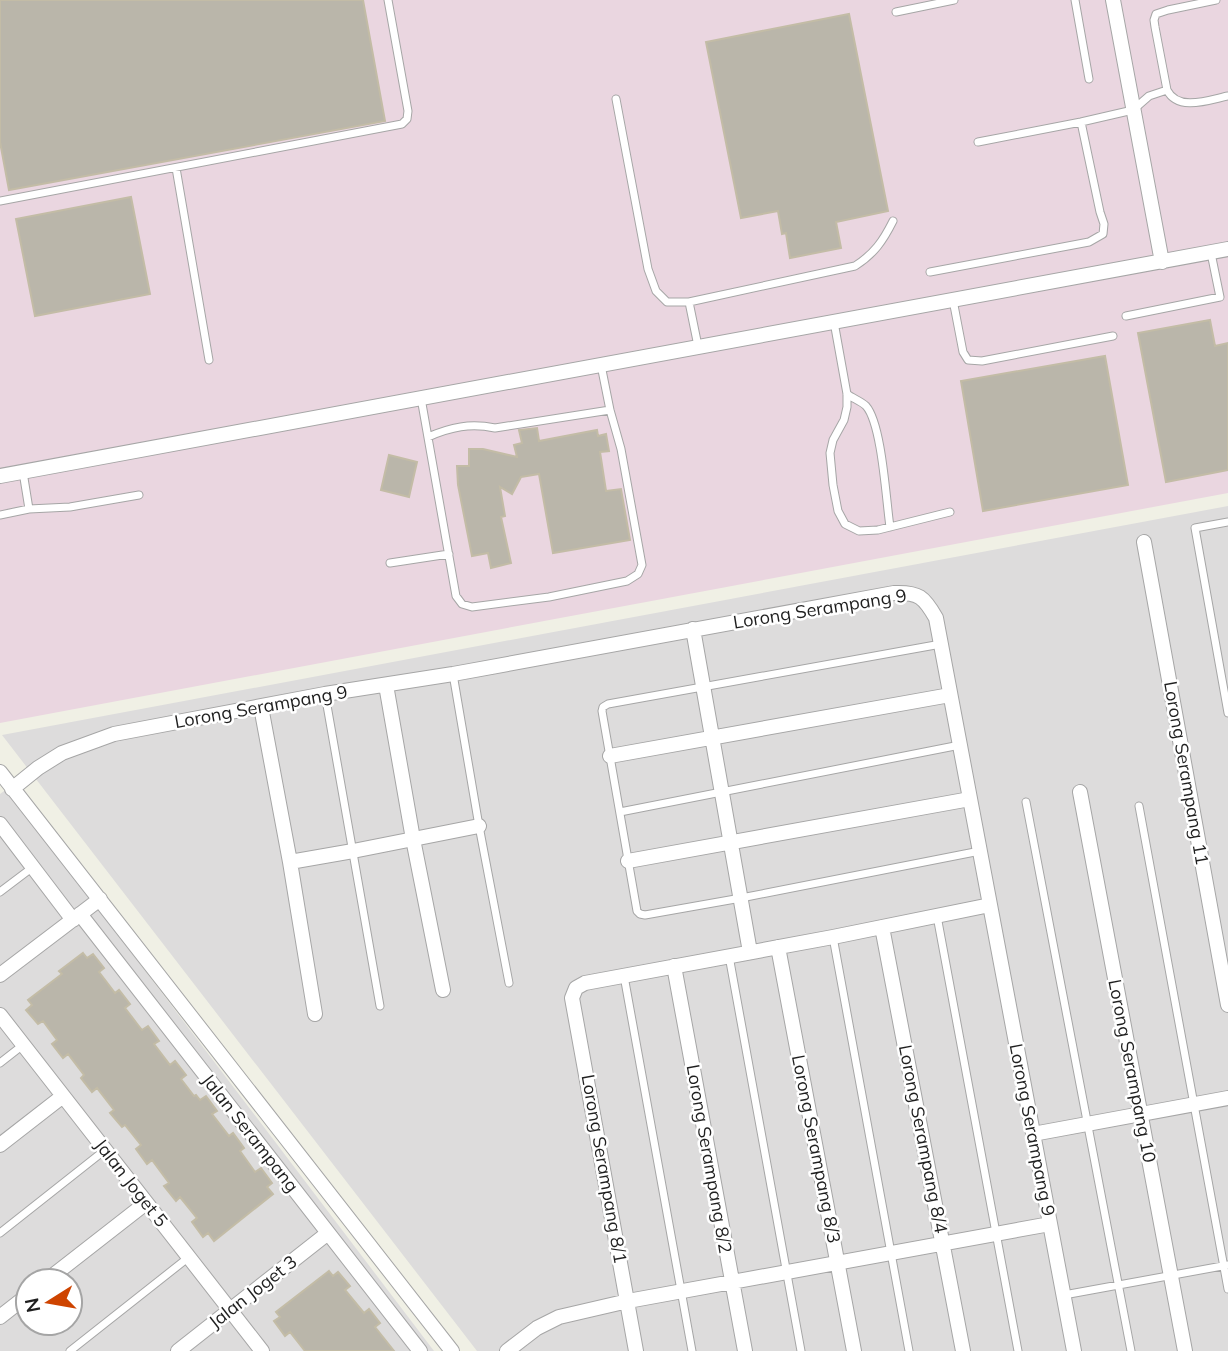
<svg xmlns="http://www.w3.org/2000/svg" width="1228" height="1351" font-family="Mulish,sans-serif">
<rect width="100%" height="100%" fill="#f0f0e5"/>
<path fill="#dddcdc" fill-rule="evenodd" d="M 1228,506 L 1228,1351 L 477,1351 L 2,735 Z
M 7,789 L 434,1351 L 0,1351 L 0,794 ZM 28,1281 L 70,1281 L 70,1323 L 28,1323 Z"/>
<path fill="#ead6e0" d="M 0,0 L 1228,0 L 1228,493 L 0,723 Z"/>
<path fill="#bab6aa" stroke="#c3bca6" stroke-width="2" d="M 0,0 L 363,0 L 385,121 L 9,190 L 0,142 Z
M 849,14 L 888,211 L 836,222 L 841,248 L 790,258 L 786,233 L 782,234 L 778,211 L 741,218 L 706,42 Z
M 131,197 L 150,294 L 35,316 L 16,219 Z
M 1210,320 L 1215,346 L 1228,343 L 1228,470 L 1166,482 L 1138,333 Z
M 1105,356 L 1128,485 L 983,511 L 961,381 Z
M 537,428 L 539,441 L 597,430 L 598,436 L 606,434 L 609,451 L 600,452 L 606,491 L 621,489 L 630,540 L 553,553 L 539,474 L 521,477 L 512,494 L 500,487 L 505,516 L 501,517 L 511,563 L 491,568 L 488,553 L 472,556 L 458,485 L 457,466 L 469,466 L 469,449 L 483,449 L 517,457 L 514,445 L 522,443 L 519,430 Z
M 389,455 L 417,462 L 409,497 L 381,490 Z
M 83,953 L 87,958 L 93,954 L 104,968 L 99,972 L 115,993 L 119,990 L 130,1004 L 125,1008 L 138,1025 L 142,1030 L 148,1026 L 159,1041 L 154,1044 L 170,1065 L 175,1061 L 186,1075 L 181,1079 L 194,1096 L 196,1095 L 200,1100 L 206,1096 L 217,1111 L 212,1114 L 229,1136 L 233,1133 L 244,1148 L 240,1151 L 255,1172 L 261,1168 L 272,1183 L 267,1187 L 273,1194 L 214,1241 L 208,1233 L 203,1237 L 192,1222 L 197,1218 L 180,1197 L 176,1201 L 164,1186 L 169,1183 L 152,1160 L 147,1164 L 136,1149 L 141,1145 L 125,1125 L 122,1127 L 110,1113 L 114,1110 L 97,1088 L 92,1092 L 81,1078 L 84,1075 L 68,1054 L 63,1058 L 52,1044 L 57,1040 L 43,1021 L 38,1024 L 26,1010 L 32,1005 L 28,1000 L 62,974 L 59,971 Z
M 329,1271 L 333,1276 L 338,1272 L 350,1286 L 345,1290 L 364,1313 L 369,1309 L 380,1323 L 375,1327 L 394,1351 L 305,1351 L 290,1332 L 285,1336 L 274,1321 L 280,1317 L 276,1312 Z"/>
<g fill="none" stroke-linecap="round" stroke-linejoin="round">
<g stroke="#a6a6a6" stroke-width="9">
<path id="service" d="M 1075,0 L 1089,79
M 896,12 L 954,0
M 1167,90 L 1155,27 L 1154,20 L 1156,14 L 1168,10 L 1216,0
M 616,99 L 648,269 L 656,291 L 667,302 L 689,302
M 978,142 L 1081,122 L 1133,110 L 1149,96 L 1167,90 C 1178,112 1209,100 1228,96
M 176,168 L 209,360
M 0,201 L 402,124 L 407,119 L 408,111 L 388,0
M 930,272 L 1089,242 L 1103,234 L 1104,224 L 1100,212 L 1081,122
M 953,300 L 963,352 L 968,360 L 982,361 L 1113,336
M 1126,316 L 1220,297 L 1211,253
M 834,322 L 847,394 L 847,407 L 844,420 L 833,440 L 830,453 L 833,485 L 838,511 L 845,524 L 859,531 L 878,530 L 950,512
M 698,346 L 689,302 L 855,266 C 874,254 883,241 893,221
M 847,394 C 852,398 861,401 866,406 C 882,424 886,500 890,527
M 421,398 L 456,596 L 462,604 L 472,607 L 549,597 L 627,581 L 638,574 L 642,565 L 621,449 L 610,410 L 601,365
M 428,437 C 451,427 470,423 495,428 L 610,410
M 29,509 L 70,507 L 139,495
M 0,515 L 29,509 L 23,472
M 1228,522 L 1195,528 L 1228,713
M 390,563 L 449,554
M 941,644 L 608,704 L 603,707 L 602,711 L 637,911 L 640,914 L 645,915 L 741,898 L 980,851
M 453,674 L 479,826 L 509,983
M 325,694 L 380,1006
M 1026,802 L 1131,1351
M 1139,806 L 1228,1289
M 620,812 L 960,745
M 0,892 L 33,867
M 937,916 L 1018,1351
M 833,937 L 909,1351
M 729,956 L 801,1351
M 624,976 L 692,1351
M 0,1063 L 23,1045
M 0,1233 L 105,1150
M 1064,1295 L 1228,1265
M 70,1351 L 189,1257"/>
</g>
<g stroke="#a6a6a6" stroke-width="16">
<path id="minor" d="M 1113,0 L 1162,262
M 0,476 L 1228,249
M 1144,542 L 1228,1005
M 693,629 L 750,952
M 386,685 L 413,839 L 443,990
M 261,707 L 290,862 L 315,1014
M 610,756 L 950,695
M 0,772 L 452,1351
M 12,789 L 38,768 L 62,753 L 114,734 L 325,694 L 453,674 L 894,593 C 919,592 924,597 936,618 L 1074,1351
M 1080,792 L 1185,1351
M 0,824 L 73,920
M 628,861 L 970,799
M 290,862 L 353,851 L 479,826
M 80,914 L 420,1351
M 882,927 L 963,1351
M 778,947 L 854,1351
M 674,966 L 745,1351
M 0,975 L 100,899
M 0,1015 L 262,1351
M 1033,1134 L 1228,1098
M 0,1145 L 63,1096
M 46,1281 L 146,1203
M 0,1317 L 28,1295
M 178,1351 L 328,1233
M 507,1351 L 537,1328 L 559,1317 L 628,1301 L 1050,1224
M 636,1351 L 572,998 L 576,988 L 585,983 L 833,937 L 990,905"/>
</g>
<use href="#service" stroke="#fff" stroke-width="7"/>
<use href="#minor" stroke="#fff" stroke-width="14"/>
</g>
<g text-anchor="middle" stroke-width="5" stroke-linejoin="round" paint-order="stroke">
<g font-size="18" fill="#1f1f1f" stroke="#fff">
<text transform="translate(820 609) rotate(-9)" y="6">Lorong Serampang 9</text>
<text transform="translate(261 707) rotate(-10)" y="6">Lorong Serampang 9</text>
<text transform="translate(1186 773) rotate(80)" y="6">Lorong Serampang 11</text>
<text transform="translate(1132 1071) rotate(79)" y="6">Lorong Serampang 10</text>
<text transform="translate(1032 1130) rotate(79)" y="6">Lorong Serampang 9</text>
<text transform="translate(250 1133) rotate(52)" y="6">Jalan Serampang</text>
<text transform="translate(923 1139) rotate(79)" y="6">Lorong Serampang 8/4</text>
<text transform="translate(816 1149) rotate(79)" y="6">Lorong Serampang 8/3</text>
<text transform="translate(709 1159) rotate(80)" y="6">Lorong Serampang 8/2</text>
<text transform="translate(604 1169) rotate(80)" y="6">Lorong Serampang 8/1</text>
<text transform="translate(131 1183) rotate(52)" y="6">Jalan Joget 5</text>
<text transform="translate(253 1292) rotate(-38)" y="6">Jalan Joget 3</text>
</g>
</g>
<g transform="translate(49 1302) rotate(259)"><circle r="33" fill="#ffffff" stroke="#a5a5a5" stroke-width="2"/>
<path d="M0-5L12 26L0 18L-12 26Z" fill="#ce4400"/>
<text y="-10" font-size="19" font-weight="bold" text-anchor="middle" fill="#1f1f1f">N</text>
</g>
</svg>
